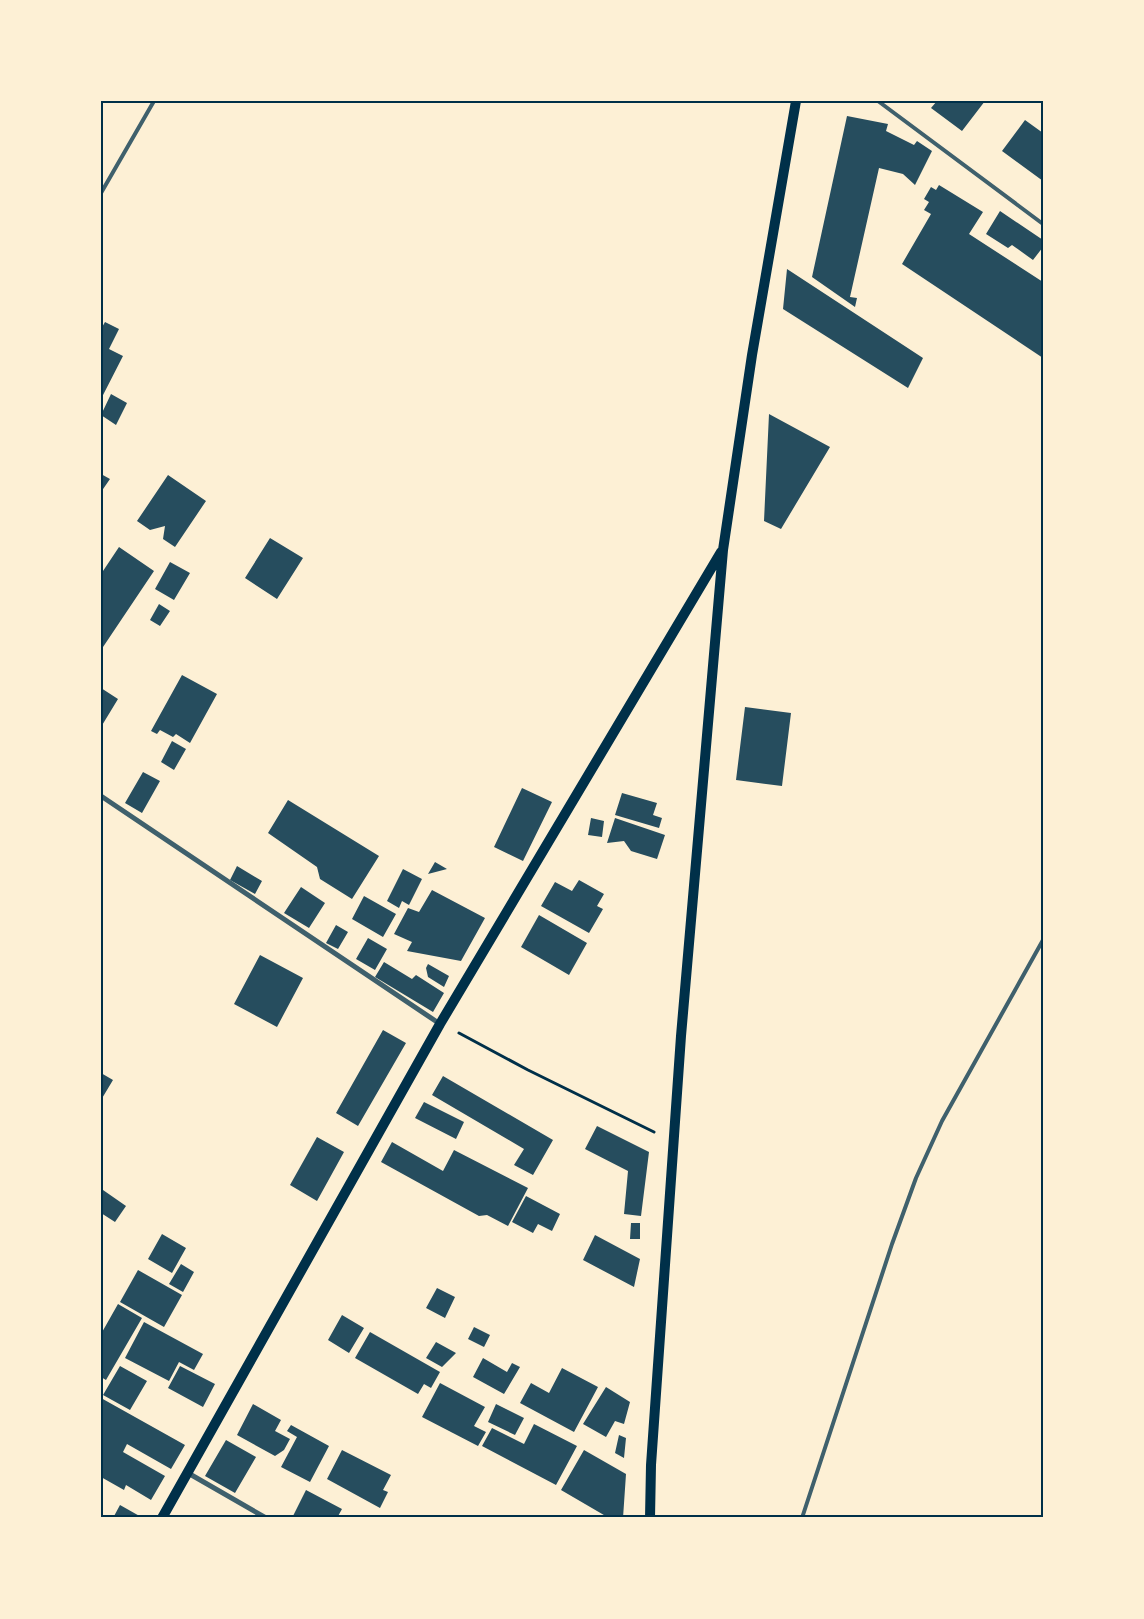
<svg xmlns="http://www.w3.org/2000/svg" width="1144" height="1619" font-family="'Asap Condensed',sans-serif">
<rect width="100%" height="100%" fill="#fdf0d5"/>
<path fill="#264d5e" d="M 937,101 L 985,101 L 962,131 L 931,108 Z
M 847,116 L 888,124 L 886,131 L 914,145 L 917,141 L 932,151 L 915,185 L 903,174 L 879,168 L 850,297 L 857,298 L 855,307 L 812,277 Z
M 1025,120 L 1043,133 L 1043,181 L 1002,151 Z
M 939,185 L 983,212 L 969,234 L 1043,282 L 1043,358 L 902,264 L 931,214 L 924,210 L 929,202 L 924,199 L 931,187 L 936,190 Z
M 1000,211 L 1043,240 L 1043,247 L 1033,260 L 1012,245 L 1008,248 L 986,234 Z
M 787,269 L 923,358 L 908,388 L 783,309 Z
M 105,322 L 119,329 L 109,349 L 123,356 L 101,399 L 101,329 Z
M 111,394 L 127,403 L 116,425 L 101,415 Z
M 769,414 L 830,447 L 781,529 L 764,521 Z
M 101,474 L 110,479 L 101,492 Z
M 168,475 L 206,501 L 175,547 L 163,539 L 165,526 L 150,530 L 137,521 Z
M 270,538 L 303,558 L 277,599 L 245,578 Z
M 119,547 L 154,571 L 101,650 L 101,574 Z
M 170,562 L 190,573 L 174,600 L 155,589 Z
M 159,604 L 170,611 L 160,626 L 150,620 Z
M 182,675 L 217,694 L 190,743 L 176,734 L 173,737 L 160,730 L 157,734 L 151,731 Z
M 101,688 L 118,699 L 101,727 Z
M 745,707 L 791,713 L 782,786 L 736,780 Z
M 172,741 L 186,749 L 174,770 L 161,762 Z
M 143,772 L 160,781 L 142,813 L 125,803 Z
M 522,788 L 552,802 L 523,861 L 494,847 Z
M 622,793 L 657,803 L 653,815 L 662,818 L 659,828 L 615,815 Z
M 288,800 L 379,856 L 352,899 L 320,879 L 317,867 L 268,833 Z
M 591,818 L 604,821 L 602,837 L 588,835 Z
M 615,818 L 665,835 L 657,859 L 631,851 L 624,841 L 607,843 Z
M 435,862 L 447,869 L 428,874 Z
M 237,866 L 262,881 L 255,894 L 230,880 Z
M 403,869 L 422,879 L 409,905 L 402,901 L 399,908 L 387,901 Z
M 579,880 L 604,894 L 597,906 L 603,909 L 589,933 L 541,906 L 555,882 L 572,891 Z
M 301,887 L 325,903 L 309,928 L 284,913 Z
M 432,890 L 485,918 L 461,961 L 407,951 L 412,942 L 394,934 L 408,908 L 419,912 Z
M 364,896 L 396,914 L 383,937 L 352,919 Z
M 539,915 L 587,943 L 569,975 L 521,947 Z
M 336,925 L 348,932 L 338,949 L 326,943 Z
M 368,938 L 387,949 L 375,970 L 356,959 Z
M 260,955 L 303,978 L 277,1027 L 234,1004 Z
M 384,962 L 412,979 L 416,975 L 444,993 L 433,1012 L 375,977 Z
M 428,964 L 449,976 L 444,987 L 428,977 L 426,968 Z
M 383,1030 L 406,1043 L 358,1126 L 336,1113 Z
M 101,1073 L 113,1080 L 101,1100 Z
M 443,1076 L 553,1140 L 533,1175 L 514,1165 L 524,1149 L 432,1095 Z
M 424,1102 L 464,1122 L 456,1139 L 415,1118 Z
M 597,1126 L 649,1152 L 641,1216 L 624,1214 L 628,1171 L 585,1149 Z
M 317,1137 L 344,1152 L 317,1201 L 290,1185 Z
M 392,1142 L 443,1171 L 454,1150 L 528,1188 L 508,1226 L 487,1215 L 479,1216 L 381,1162 Z
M 103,1190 L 126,1206 L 115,1222 L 101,1213 L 101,1192 Z
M 526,1196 L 560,1214 L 552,1231 L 538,1224 L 533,1233 L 512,1222 Z
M 631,1223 L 640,1223 L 640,1239 L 630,1239 Z
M 162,1234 L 186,1248 L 172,1273 L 148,1259 Z
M 595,1235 L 640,1259 L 634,1287 L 583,1260 Z
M 181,1264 L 194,1272 L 183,1292 L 169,1284 Z
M 138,1270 L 182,1295 L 164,1327 L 120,1302 Z
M 437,1288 L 455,1297 L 445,1318 L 426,1308 Z
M 118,1304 L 142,1318 L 106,1380 L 101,1377 L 101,1334 Z
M 342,1315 L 364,1328 L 349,1353 L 328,1340 Z
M 144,1322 L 203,1354 L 194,1370 L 179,1362 L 169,1381 L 125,1358 Z
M 474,1327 L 490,1335 L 484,1347 L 468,1339 Z
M 370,1332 L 440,1372 L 431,1388 L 424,1384 L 418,1394 L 355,1358 Z
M 436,1342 L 456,1353 L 442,1367 L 426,1358 Z
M 483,1358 L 507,1372 L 512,1363 L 520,1367 L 504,1394 L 473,1377 Z
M 120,1366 L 147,1381 L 130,1410 L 103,1395 Z
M 180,1366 L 215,1384 L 203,1407 L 168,1388 Z
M 562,1368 L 598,1387 L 574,1432 L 520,1403 L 531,1383 L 549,1393 Z
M 440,1383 L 485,1407 L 474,1426 L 486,1432 L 478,1446 L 422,1417 Z
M 606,1387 L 630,1402 L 624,1424 L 615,1421 L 606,1437 L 583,1424 Z
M 101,1398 L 185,1445 L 171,1469 L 127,1444 L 123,1452 L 165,1476 L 151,1500 L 126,1485 L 124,1490 L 101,1477 L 101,1451 L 103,1447 L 101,1446 Z
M 253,1404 L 281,1420 L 275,1431 L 290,1439 L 284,1450 L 275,1456 L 237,1435 Z
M 496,1404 L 524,1418 L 515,1435 L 488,1422 Z
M 534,1424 L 577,1446 L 556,1485 L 482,1446 L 492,1428 L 524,1444 Z
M 291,1425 L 329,1446 L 310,1482 L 281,1467 L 297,1437 L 287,1431 Z
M 619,1435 L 626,1438 L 624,1458 L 615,1453 Z
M 226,1440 L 256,1457 L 235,1493 L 205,1476 Z
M 342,1450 L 391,1475 L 383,1490 L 388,1492 L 380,1508 L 327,1479 Z
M 584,1450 L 626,1474 L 623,1518 L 609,1518 L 561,1490 Z
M 306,1490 L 342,1509 L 337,1518 L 292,1518 Z
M 120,1505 L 143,1518 L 113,1518 Z"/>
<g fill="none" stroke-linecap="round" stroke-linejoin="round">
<path stroke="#003049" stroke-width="3" d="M 459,1033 L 528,1070 L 654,1132"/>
<path stroke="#3f606c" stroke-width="4" d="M 878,101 L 1043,224
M 101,193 L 154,101
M 802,1518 L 892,1244 L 916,1178 L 942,1121 L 1043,940"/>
<path stroke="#3f606c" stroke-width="5" d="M 101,796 L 440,1024
M 188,1473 L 266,1518"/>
<path stroke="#003049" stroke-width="10" d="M 162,1518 L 440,1024 L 721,552
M 650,1518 L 651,1465 L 681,1036 L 723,550 L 752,355 L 796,101"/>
</g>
<rect width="1144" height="1619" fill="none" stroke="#fdf0d5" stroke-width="205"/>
<rect x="102" y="102" width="940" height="1414" fill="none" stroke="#003049" stroke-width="2"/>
</svg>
